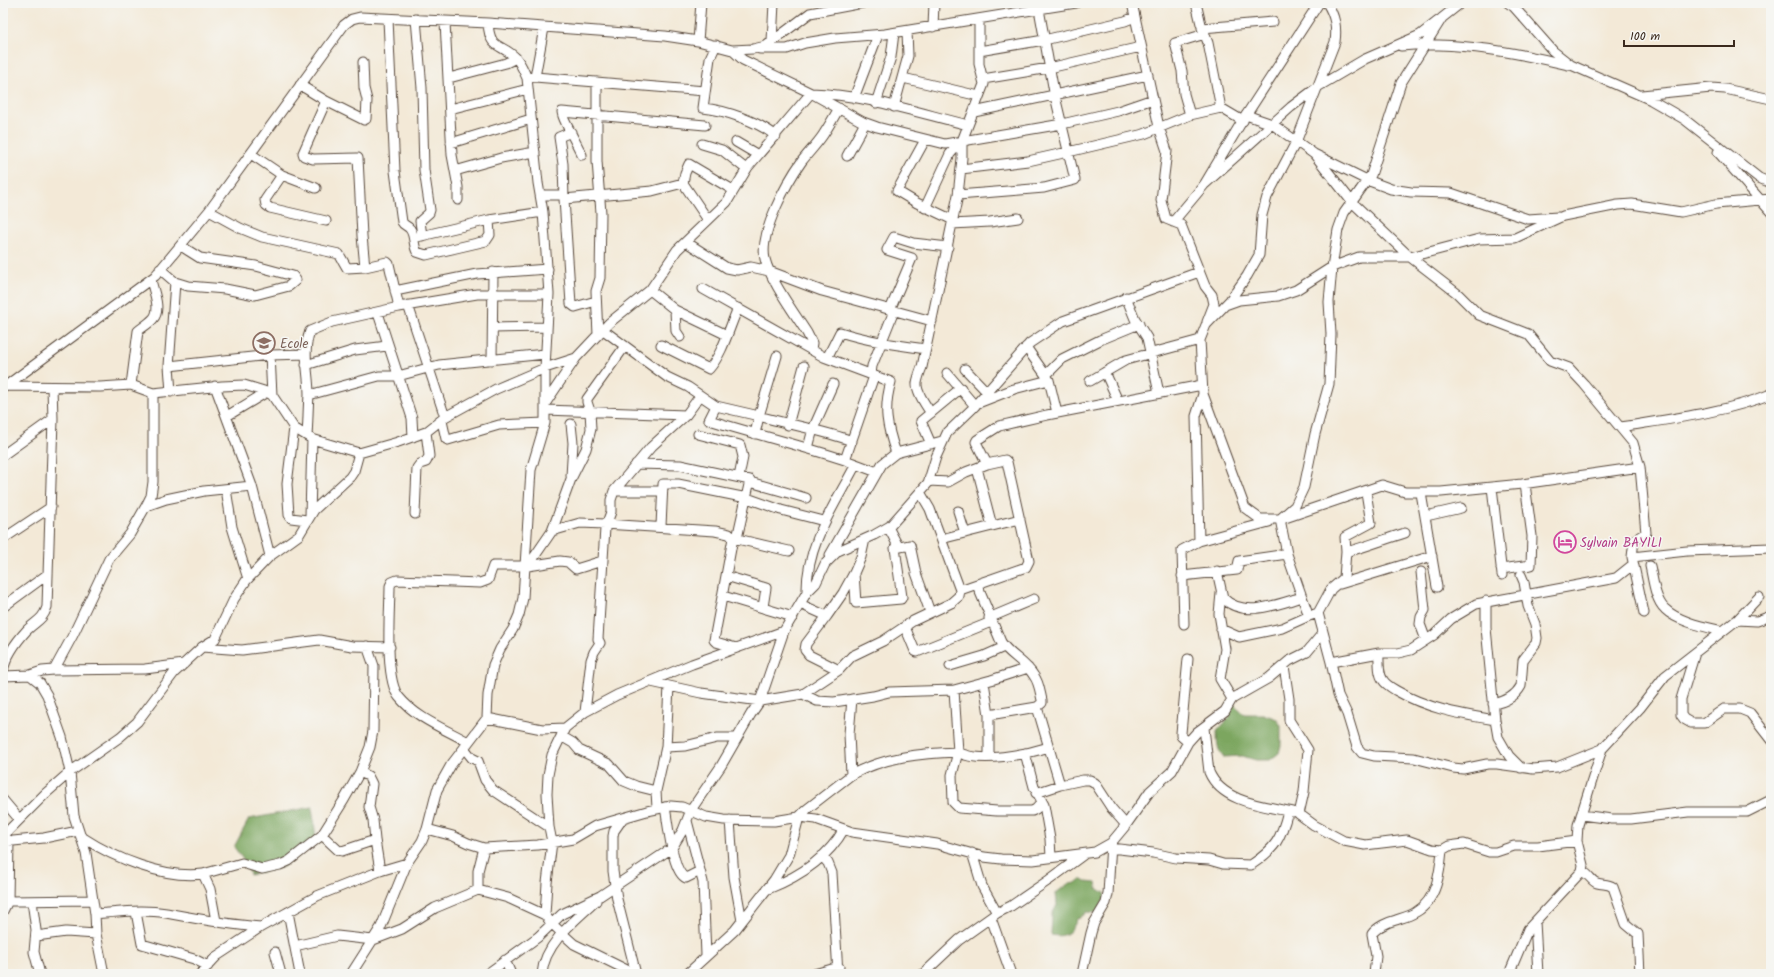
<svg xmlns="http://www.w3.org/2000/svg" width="1774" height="977" font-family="Kalam,sans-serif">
<rect width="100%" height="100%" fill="#f6f6f2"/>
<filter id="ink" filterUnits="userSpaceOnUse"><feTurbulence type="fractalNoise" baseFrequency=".025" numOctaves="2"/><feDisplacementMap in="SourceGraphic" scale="8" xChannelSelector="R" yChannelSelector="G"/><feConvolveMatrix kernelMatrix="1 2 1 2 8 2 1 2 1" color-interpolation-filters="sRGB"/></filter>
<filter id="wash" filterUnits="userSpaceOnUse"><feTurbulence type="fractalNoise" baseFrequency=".012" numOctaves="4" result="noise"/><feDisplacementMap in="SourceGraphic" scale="16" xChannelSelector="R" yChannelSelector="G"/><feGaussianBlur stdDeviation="0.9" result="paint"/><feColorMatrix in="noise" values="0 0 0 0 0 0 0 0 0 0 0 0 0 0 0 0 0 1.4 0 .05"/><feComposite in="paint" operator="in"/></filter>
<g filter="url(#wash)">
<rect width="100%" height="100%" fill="#f3e9d7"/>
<path fill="#7ca65f" stroke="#5c683e" d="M 1234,704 L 1241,712 L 1245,714 L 1263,714 L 1277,719 L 1281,726 L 1281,745 L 1279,753 L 1270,760 L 1256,760 L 1242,756 L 1223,757 C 1217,750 1217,740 1217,731 L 1229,718 L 1229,709 Z
M 312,807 L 316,837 L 283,867 L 250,875 L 247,865 L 234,847 L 249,819 Z
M 1082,878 L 1086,882 L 1096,883 L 1097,888 L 1105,893 L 1105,898 L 1097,913 L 1087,912 L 1080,918 L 1077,919 C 1072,932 1066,938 1051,935 L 1052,914 L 1057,905 L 1056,893 L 1068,884 C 1079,883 1073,884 1082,878 Z"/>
</g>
<g filter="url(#ink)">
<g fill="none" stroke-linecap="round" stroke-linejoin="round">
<g stroke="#57473a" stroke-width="11">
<path id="minor" d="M 1132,3 L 1159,127 L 1167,151 L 1161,200 L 1166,219 L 1181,225 L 1205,286 L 1212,295 L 1214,304 L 1207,322
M 1508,3 L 1514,7 L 1553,51 L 1571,65 L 1651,100 L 1684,119 L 1759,178 L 1771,183
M 388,19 L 395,171 L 402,222 C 404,226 407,225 410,229 C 415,235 413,245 417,252 L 426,255 L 486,241 L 490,235 L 489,220
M 416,19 L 422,88 L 424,170 L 430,210 L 429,213 L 420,221 L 422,236
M 445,22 L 452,155 L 458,187 L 458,200
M 933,27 L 934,3
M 1202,28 L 1273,22
M 698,41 L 701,3
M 772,41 L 774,3
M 716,45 L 710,58 L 703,108 C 725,110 759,122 776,136
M 1401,46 C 1455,41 1515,52 1568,65
M 760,49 L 787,49 L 805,43 L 835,38 L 885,34 L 1076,3
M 732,50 L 743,60 L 811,93 L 863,122 L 877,127 L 945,144 L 1062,124 L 1118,111 L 1153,99
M 979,51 L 1044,40 L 1125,21 L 1135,17
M 535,77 L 544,28
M 449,78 L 506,63 L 516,58
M 527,78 L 535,77 L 705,91
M 903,78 L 979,96
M 983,79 L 1049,68 L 1141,47
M 597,82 L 597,161 L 601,213 L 600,278 L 596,291 L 598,335
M 300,85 L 326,101 L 364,120 L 366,119 L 367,100 L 364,88 L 363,62
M 1642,95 L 1711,88 L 1725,89 L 1771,99
M 854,98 L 878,35
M 326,101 L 303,153 L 304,156 L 313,159 L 358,158 L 362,236 L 365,267
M 876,103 L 891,57 L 894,33
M 894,107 L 908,56 L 907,31
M 1221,108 L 1243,121
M 450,109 L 528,89
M 974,112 L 1148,75
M 1190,115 L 1184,94 L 1182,71 L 1175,43 L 1205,34
M 1246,115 L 1272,124 L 1314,154 L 1367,180 L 1391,189 L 1411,192 L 1451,193 L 1528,219 L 1558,217
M 571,132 L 559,137 L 563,164 L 564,199 L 571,304 L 575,307 L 596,301
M 925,140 L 897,191 L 917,203 L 953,220
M 736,142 L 758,155
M 451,143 L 531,119
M 702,144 L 722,150 L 746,169
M 1718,152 L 1771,212
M 251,154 L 282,175 L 316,188
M 1314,154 L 1352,202 L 1410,257 L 1458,294 L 1479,315 L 1528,334 L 1550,361 L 1569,368 L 1584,384 L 1633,443 L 1640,467 L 1646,533 L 1634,540 L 1632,557 L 1644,613
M 582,155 C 579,148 561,116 562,112 L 705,125
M 847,156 L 865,123
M 961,169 L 1028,161 L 1068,152 L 1144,134 L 1190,115 L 1221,108 L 1208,43 L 1201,24 L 1196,3
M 455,171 L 501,158 L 535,152
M 282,175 L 265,200 L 266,205 L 270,208 L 326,221
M 1204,185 L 1291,107 L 1319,86 L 1365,59 L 1420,35 L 1438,21
M 540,195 L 564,195
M 958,195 L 1044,188 L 1075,180 L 1054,92 L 1039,9 L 1036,4
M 564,199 L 652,191 L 683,183
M 925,208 L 950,154 L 962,141
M 209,211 L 240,228 L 262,237 L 339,254 L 347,268 L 365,267 L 387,262 L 389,264 L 399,307
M 708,220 L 683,183 L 685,173 L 689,164 L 733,190
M 1173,222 L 1204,185 L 1241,123 L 1319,3
M 952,224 L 990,222 L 1018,218
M 417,237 L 489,220 L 543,212
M 686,242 L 727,268 L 737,270 L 751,267 L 769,271 L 822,291 L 932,321
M 160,269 L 175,282 L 188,286 L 225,289 L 255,295 L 289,286 L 296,280 L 293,276 L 256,266 L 200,258 L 181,246
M 703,289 L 824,357 L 891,382 C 883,409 887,427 896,453
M 650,290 L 675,310 L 676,331 L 680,337
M 395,291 L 477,274 L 548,269
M 1126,297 L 1135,319 L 1147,338 L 1159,393
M 408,305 L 445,417
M 1225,305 L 1239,300 L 1278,296 L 1296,290 L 1332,267 L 1359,257 L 1410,257 L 1479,239 L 1515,238 L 1563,216 L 1618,205 L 1632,204 L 1681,212 L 1716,204 L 1771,199
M 675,310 L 727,335
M 890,310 L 912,258 L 887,250 L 894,237 L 913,243 L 948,247
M 378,313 L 412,418 L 413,437
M 493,328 L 547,327
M 602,329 L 667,377 L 688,387 L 716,406 L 759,416 L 777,356
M 661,345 L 709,369 C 723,353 729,328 738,308
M 1026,347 L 1049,380 L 1057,413
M 811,349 L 812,343 L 807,333 C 795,314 770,280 765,259 C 759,233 787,182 802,161 C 809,152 817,144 823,135 C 829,126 834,117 839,108
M 270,355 L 272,395
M 827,358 L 840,332 C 868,341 897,345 926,349
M 492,360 L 493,272
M 306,365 L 355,350 L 387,346
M 169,366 L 270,355 L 306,354
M 965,369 L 987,392
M 1105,372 L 1118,401
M 947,373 L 975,406
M 871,375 L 872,366 L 894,311
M 1046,375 L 1062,359 L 1100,340 L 1139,324
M 874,376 L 845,460 L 877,472
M 1090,381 L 1126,360 L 1200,340
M 131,385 L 138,331 C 143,327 148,324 153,319 C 162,310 153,290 151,280
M 5,386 L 100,387 L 131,385 L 153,393 L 222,386 L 244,385 L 264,391 L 272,395 L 294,428 L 312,439 L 359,453
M 215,386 L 252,486 L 270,556
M 3,388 L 155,276 L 209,211 L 344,25 L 352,19 L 360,17 L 488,23 L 665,36 L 698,41 L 732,50 L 753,49 L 766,46 L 810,13 L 863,3
M 171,392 L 169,366 L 175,282
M 1203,394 L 1245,508 L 1260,519 L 1280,519 L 1295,506 L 1304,487 L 1315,434 L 1329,384 L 1331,334 L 1329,302 L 1332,267 L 1338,230 L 1344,213 L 1371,175 L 1401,83 L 1442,18 L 1461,3
M 309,395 L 379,376 L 398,376 L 439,365 L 545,354
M 978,403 L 1014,389 L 1049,380
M 545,404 L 576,358
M 716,406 L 709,420 C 754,434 800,445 845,460
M 545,410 L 686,415
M 931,413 C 926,406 916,392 917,383 C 918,377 920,372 922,367 L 958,195 L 962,158 L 962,141 L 984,84 L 979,64 L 979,20
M 227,416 L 267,392
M 442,421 L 446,439 L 448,440 L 499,425 L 545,423
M 571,424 L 573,443 L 571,476
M 788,425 L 804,366
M 1620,427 C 1670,419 1724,413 1771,394
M 294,428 L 287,484 L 289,515 L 291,518 L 307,520
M 698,434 L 740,445 L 743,457 L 739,477
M 755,434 L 759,416 C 790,425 822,430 852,441
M 307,436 C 308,422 308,409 309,395 C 309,373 302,353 310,331 L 332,322 L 399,307 L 477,294 L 549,294
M 931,444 L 921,421 L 961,388
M 808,448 L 813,429 L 833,384
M 3,455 L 53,419
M 636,464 L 680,465 L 750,480 L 738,534 L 733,538 L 714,640 L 716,642 L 736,648
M 987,464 L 976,442 L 977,440 L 999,426 L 1047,415 L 1202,385
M 977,468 L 992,526
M 929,481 L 948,482 L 966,472 L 987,464 L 1005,460 L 1007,462 L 1029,561 L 1026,567 L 960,590
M 750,482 L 806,498
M 1492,487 L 1502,575
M 226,489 L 232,527 L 248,579
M 614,491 L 662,491
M 1421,493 L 1437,587
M 146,506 L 166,499 L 204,491 L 252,486
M 958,511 L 965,533
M 415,514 L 417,468 L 420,464 L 426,462 L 429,456 L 426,432
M 310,516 L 312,439
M 1426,516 L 1461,508
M 1285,518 L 1382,485 L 1405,492 L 1441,492 L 1522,484 L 1640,467
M 1280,519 L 1287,554 L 1302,597
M 661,526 L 663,484 L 678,484 L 747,498 L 781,510 L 824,521
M 552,531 L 580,523 L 605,524 L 715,531 L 729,534 L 733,538 L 789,551
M 3,539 L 51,507
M 865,539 L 861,557 L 854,573 L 856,603 L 901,599 L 902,597 L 895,548 L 897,544 L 888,527
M 941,539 L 1020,519
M 1199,541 L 1269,522
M 895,548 L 910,545 L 916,573 L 930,612
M 1346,552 C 1366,547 1385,539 1405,533
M 830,555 L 882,464 L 896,453 L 942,441
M 1632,557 L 1687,551 L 1771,548
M 528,566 L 560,561 L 568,562 L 576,569 L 602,561
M 1650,566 C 1653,579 1655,600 1665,609 C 1678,622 1706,627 1723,631
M 1501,569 L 1531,565 L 1532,536 L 1525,484
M 1217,571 L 1223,598 C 1244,619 1277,604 1302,597 L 1309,616 L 1318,613 L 1331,662 L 1338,695 L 1347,714 L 1357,747 L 1362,753 L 1374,756 L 1414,758 L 1453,768 L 1463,769 L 1487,764 L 1497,764 L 1533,769 L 1557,767 L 1602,749
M 1421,572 L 1425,610 L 1421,617 L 1420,624 L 1426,640
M 726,576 L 766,588 L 763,607
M 1182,576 L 1237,570 L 1239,561 L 1287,554
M 1340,584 L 1432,556
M 977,585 L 1001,642 C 1009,655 1026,662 1034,676 C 1039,682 1040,692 1042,700 L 1042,703 L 1037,707 L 1060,785 L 1083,780 L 1090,780 L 1095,783 L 1112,809 L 1126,825
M 807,592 C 806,544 835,505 856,464
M 1221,593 L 1219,614 L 1225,649 L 1220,679 L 1232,699
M 723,596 L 793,617
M 1486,601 L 1486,628 L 1495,720 L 1498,737 L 1509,756 L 1521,768
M 800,604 L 827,616 L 843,593 L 854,573
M 3,607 L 48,574
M 1318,613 L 1331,589 L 1344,578 L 1346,551 L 1345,537 L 1371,523 L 1366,492
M 827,616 L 806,644 L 805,650 L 809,655 L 839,670
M 989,618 L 1034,599
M 1737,620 L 1757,621 L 1771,616
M 1184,624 L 1182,550 L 1199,541 L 1196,416 L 1203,394 L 1200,340 L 1206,325 L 1230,300 L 1247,276 L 1259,255 L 1262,215 L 1267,197 L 1296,142 L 1335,42 C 1337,27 1335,16 1327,3
M 905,627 L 915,651 L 917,652 L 991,622
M 1221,629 L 1239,637 L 1282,628 L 1309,616
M 202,647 L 242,650 L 319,640 L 352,646 L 390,647
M 1379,653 C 1379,661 1378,673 1383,680 C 1386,685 1392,688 1397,691 C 1428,709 1460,714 1495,720
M 1695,653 L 1681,699 L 1681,715 L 1684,719 L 1691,723 L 1704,723 L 1724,709 L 1740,709 L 1750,713 L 1771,740
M 1331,662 L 1379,653 L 1398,653 L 1411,650 L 1434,635 L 1451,619 L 1476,604 L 1616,578 L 1631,566
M 950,666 L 984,656 L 1004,647
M 1284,666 L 1289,699 L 1289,720 L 1308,750 L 1304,792 L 1299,814 L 1314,825 L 1344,841 L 1365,845 L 1407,840 L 1432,849 L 1442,850 L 1449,846 L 1464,844 L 1489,852 L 1496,852 L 1514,846 L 1538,846 L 1577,841
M 54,670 L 73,635 L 109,559 L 130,534 L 146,506 L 151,496 L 153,482 L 153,393
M 3,671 C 6,656 16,642 27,630 C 36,621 43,620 47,607 L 53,419 L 52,387
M 30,675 L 40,683 L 47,695 L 62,737 L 70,772 L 74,816 L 86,853 L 95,914 L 96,934 L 104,974
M 3,676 L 30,675 L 42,671 L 54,670 L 145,669 L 184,664
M 651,682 L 701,693 L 760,701 L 803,694 L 839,670 L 852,656 L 883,641 L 913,621 L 951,603 L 959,596 L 960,590 L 930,509 L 920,492
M 984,682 L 989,715 L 1037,707
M 803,694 L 817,701 L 834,702 L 873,696 L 889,692 L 954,690 L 991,680 L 1028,668
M 1493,704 C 1504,702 1515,697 1521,686 L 1523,660 L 1536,643 L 1537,638 L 1535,624 L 1528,606 L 1524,582 L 1521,575
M 585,712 L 591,660 L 594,652 L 600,643 L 598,639 L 605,528 L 611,512 L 611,500 L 614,491 L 651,447 L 686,415 L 700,396
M 487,718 L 542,729 L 565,728
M 1204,728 L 1209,772 C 1222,803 1265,806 1293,812
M 561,736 L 573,743 L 579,750 L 609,764 L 624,781 L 636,786 L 656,791
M 468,742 C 445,729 416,718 399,697 C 384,679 390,611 390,586 L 392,582 L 397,580 L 480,583 L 488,580 L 493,566 L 528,566 L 552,531 L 571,479 L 586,449 L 591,429 L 590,411 L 587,402 L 587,399 L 625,346
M 1188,742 L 1181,736 L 1181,733 L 1188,659
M 666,747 L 685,746 L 717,738 L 737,738
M 464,748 L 472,758 L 478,761 L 485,780 L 493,790 L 549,827
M 1025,753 L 1034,787 L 1044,805 L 1050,839 L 1051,857
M 989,757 L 989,715
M 851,775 C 884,757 921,753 958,752 L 954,690
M 1036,793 L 1060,785
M 3,800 L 19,819
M 1042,802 L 1036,809 L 1032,811 L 997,811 L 959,808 L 953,802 L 952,775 L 958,752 C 979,764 1027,754 1049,747
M 665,807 C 668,822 672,873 686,878 L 700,871
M 657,808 L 656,791 L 666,747 L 669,686
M 1581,815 L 1612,819 L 1631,819 L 1688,812 L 1747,812 L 1771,800
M 623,818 L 614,831 L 613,836 L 613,871 L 617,899 L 636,974
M 730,820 L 734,877 L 742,921
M 687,821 L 703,882 L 706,955
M 427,829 L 453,836 L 468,843 L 484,848 L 538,845 L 573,839 L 595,826 L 647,811 L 671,806 L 682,807 L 706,817 L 724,820 L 774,821 L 799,817 L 807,809 L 851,775 L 849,734 L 852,699
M 322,835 L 338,850 L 342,851 L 375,840 L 373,820 L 369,807 L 372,784 L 368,776 L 360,772
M 3,836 L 45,794 L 70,772 L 120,737 L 137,722 L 174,673 L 202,647 L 215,639 L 234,599 L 246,581 L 270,556 L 299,535 L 314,510 L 350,477 L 354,471 L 359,453 L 398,442 L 426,432 L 445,417 L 496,389 L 545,368 L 576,358 L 609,323 L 650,290 L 677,250 L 727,202 L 748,167 L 811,93 C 862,94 919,113 968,125
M 82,837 C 114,858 164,879 203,874 L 210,889 L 216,921
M 375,840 L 380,871
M 3,842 L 44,838 L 78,831
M 1111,848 L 1153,853 L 1176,858 L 1209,860 L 1223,864 L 1251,865 C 1276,848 1281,839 1288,811
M 972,853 L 982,886 L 997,913
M 822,856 L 828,863 L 832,873 L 838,974
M 1582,871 C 1589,874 1591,881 1597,883 C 1603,885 1607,883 1613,887 L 1626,924 L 1638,934 L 1640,974
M 203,874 L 242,863 L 262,869 L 280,865 L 289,861 L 322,835 L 344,800 L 360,772 L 370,747 L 373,731 L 374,666 L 367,646
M 768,889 C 798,877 828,858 844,829
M 478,890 L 478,871 L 484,848
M 8,901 L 93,900
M 32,901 L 36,930 L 34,952 L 40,974
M 3,911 L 8,901 L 9,840
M 136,912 L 142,944 L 194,959 L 208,966
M 288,912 L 300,974
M 95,914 C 118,912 144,909 166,913 C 198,919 229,925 261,927
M 991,918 L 1011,974
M 1535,922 L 1538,974
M 36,936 L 66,932 L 96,934
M 295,946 L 337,936 L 373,940 L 402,929 L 435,908 L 478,890 L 508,898 L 545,915
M 275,952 L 281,974
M 505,960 L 511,974
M 200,974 L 217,956 L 261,927 L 317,896 L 380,871 L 407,863
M 351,974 L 381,927 L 407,863 L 422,841 L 427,829 L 437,790 L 451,765 L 487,718 L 488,695 L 493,665 L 500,649 L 513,629 L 519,615 L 523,598 L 531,470 L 545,423 L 545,368 L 549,294 L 543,212 L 538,183 L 527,78 C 524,72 521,63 516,58 C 500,42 490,51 488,23
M 487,974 L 538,937 L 562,914 L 600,896 L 672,848 L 683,830 L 691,810 L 721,766 L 751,714 L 760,701 L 784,631 L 807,592 L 816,583 L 825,564 L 838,551 L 874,535 L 890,526 L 928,483 L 936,457 L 947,433 L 972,409 L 1030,343 L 1063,321 L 1199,272
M 542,974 C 544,944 575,920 596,901
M 635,974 L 574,944 L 551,923 L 545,915 L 547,883 L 552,842 L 549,827 L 547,794 L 548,775 L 552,755 L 565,728 L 585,712 L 617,695 L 692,664 L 784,631
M 687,974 L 735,930 L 774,880 L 789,855 L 799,817 L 816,819 L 852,832 L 937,844 L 984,857 L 1001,859 L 1033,860 L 1095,852 L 1111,843 L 1126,825 L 1150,791 L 1172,771 L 1188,742 L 1197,732 L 1225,711 L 1232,699 L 1269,678 L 1289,661 L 1307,652 L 1322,634
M 814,974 L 839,967
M 923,974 L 959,940 L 997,913 L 1011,906 L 1049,880 L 1083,855
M 1082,974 L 1091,933 L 1094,923 L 1106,903 L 1108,894 L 1111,843
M 1374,974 L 1376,956 L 1372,934 C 1377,927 1388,922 1396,920 C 1402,918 1410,916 1416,912 C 1437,900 1440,872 1442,850
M 1509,974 L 1528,929 L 1582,871 L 1583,865 L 1577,841 L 1578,825 L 1602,749 L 1640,708 L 1665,676 L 1737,620 L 1759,597"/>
</g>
<use href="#minor" stroke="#fff" stroke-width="9"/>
</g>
</g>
<defs>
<g id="school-ring" transform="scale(1.15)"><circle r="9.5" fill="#f6f6f2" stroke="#8d6e63" stroke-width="1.5"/><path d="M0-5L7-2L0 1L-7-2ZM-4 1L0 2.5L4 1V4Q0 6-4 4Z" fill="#8d6e63"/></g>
<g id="hotel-ring" transform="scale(1.15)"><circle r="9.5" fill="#f6f6f2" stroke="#d1479c" stroke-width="1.5"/><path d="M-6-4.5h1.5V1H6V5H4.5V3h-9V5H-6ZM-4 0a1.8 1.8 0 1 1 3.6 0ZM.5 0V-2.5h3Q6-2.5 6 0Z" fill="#d1479c"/></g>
</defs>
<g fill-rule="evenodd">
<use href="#school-ring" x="264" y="343"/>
<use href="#hotel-ring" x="1565" y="542"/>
</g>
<g text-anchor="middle" stroke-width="3" stroke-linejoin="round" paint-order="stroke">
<g font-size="13" fill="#785e54" stroke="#f6f6f2" text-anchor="start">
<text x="280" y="348">Ecole</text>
</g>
<g font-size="13" fill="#b23c85" stroke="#f6f6f2" text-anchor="start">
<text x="1580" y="547">Sylvain BAYILI</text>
</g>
</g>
<rect width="1774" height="977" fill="none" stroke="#f6f6f2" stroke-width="16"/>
<path d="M1624 40v6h110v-6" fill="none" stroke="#3b2a1e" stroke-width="2"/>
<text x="1630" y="40" font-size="12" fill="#3b2a1e" stroke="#f6f6f2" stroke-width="3" paint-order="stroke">100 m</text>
</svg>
